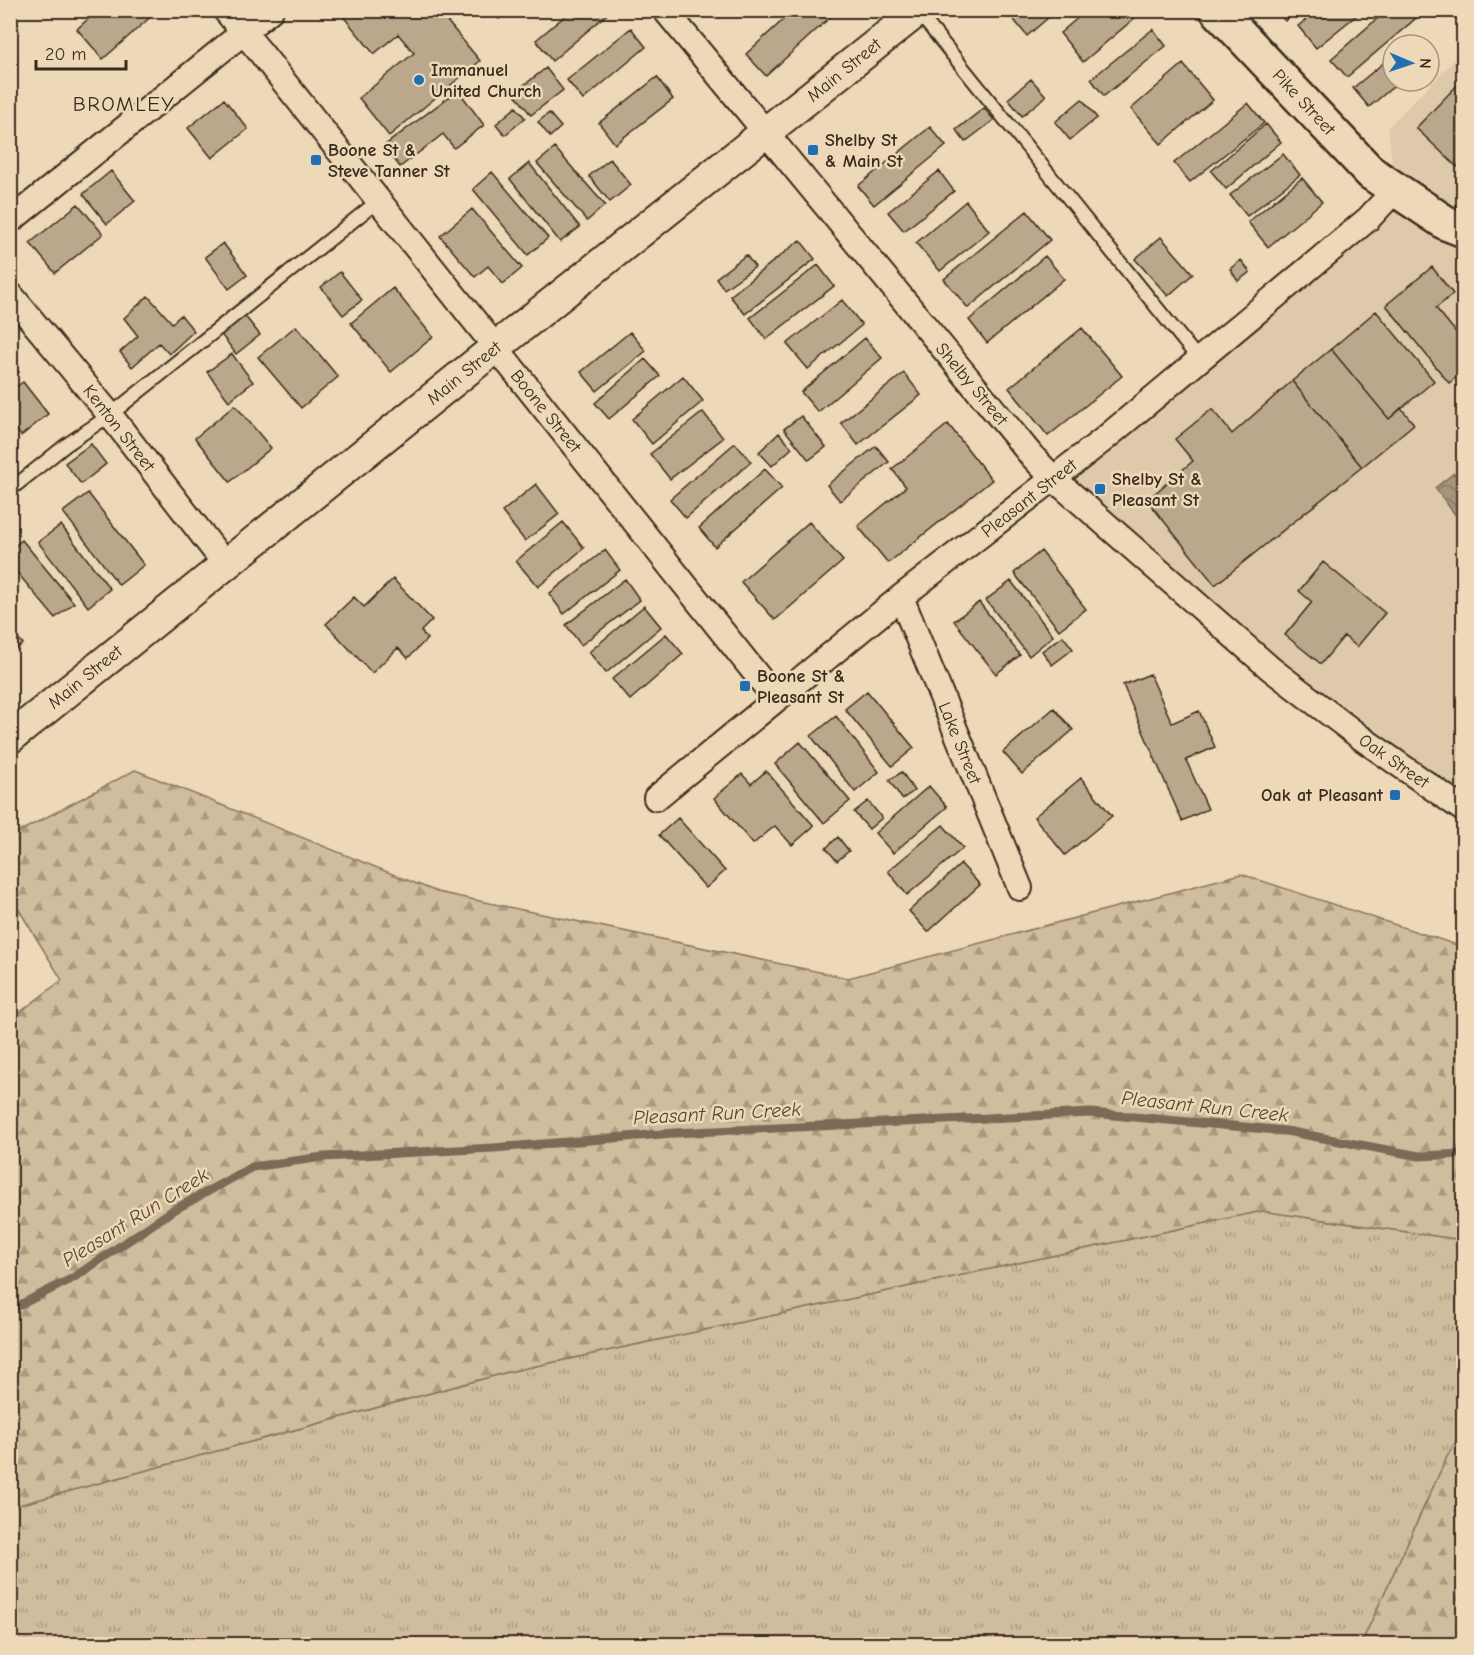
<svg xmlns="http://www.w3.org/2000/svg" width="1474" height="1655" font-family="'Comic Neue',sans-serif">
<defs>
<pattern id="grass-tufts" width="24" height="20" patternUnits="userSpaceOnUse" patternTransform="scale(1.5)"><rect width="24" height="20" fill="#d0bd9e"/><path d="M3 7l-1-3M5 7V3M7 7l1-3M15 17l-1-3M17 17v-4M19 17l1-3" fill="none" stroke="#aa9a80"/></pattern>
<pattern id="forest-firs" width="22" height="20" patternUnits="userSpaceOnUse" patternTransform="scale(1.5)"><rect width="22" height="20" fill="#d0bd9e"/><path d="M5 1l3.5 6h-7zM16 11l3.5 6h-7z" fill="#aa9a80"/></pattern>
<pattern id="water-waves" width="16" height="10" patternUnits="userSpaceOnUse" patternTransform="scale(1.5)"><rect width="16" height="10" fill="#a7937b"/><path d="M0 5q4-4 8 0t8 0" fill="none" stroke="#897864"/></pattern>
</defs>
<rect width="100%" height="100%" fill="#edd9b7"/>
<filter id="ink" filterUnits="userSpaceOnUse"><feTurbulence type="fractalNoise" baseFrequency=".0167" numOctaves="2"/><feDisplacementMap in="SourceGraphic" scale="12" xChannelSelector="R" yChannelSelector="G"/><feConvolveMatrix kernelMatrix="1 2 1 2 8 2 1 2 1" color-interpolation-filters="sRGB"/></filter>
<g filter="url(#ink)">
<path fill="#decaaa" d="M 1463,51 L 1463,810 L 1053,478 L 1395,190 L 1388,127 Z"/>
<path fill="url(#grass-tufts)" stroke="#86745e" stroke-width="1.5" d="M 1262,1211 L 1463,1240 L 1463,1429 L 1447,1457 L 1361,1644 L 11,1644 L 11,1507 L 508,1372 Z"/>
<path fill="url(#forest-firs)" stroke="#86745e" stroke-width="1.5" d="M 135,770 L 437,892 L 848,978 L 1241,874 L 1463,947 L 1463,1240 L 1262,1211 L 508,1372 L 11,1507 L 11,1019 L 62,980 L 11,897 L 11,836 Z
M 1463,1429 L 1463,1644 L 1361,1644 L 1447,1457 Z"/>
<path fill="url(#water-waves)" stroke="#7c6956" stroke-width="1.5" d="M 1454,473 L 1463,486 L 1463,525 L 1435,488 Z"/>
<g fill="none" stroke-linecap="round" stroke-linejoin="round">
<path stroke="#7c6956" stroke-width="9" d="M 10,1310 L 73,1278 L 172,1211 L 252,1167 L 323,1157 L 494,1148 L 674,1133 L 1091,1113 L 1286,1131 L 1419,1156 L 1464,1154"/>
</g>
<path fill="#bba88c" stroke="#3b2a1e" stroke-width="1.5" d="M 98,10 L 151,10 L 154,14 L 103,59 L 77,29 Z
M 338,10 L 438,10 L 480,61 L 389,136 L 359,98 L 414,53 L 398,34 L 374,54 Z
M 492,10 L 509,10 L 499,19 Z
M 572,10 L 612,10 L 552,61 L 536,40 Z
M 709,10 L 727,10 L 716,19 Z
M 794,10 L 838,10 L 766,76 L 746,54 Z
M 1006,10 L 1057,10 L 1027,36 Z
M 1087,10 L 1133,10 L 1137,16 L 1083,62 L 1060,33 Z
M 1275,10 L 1296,10 L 1285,21 Z
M 1318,10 L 1363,10 L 1316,48 L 1298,26 Z
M 1387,10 L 1420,10 L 1422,13 L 1347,77 L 1331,59 Z
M 631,28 L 646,47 L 583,100 L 567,80 Z
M 1153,29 L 1166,46 L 1104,96 L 1091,79 Z
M 1393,55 L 1393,81 L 1400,81 L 1369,107 L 1353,88 Z
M 1183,64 L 1213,100 L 1161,144 L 1131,109 Z
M 546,68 L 563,90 L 531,115 L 514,93 Z
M 657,77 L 673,99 L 615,144 L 599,123 Z
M 1464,78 L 1464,160 L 1457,167 L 1416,128 Z
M 1031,79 L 1046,96 L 1022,116 L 1008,99 Z
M 458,90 L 484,125 L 454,148 L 443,134 L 400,167 L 384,146 Z
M 224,99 L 248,129 L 212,158 L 188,128 Z
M 1082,99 L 1097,118 L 1070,140 L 1055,122 Z
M 1248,103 L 1264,123 L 1190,182 L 1174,163 Z
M 516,107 L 525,118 L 505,135 L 496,124 Z
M 984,108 L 994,120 L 965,142 L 956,130 Z
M 549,113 L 561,127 L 550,137 L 538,122 Z
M 1266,124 L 1281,142 L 1226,189 L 1211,171 Z
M 930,127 L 946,146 L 874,205 L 858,186 Z
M 555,148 L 605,205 L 587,221 L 537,163 Z
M 1283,154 L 1300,175 L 1247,216 L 1230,195 Z
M 610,159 L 631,185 L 610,202 L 589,176 Z
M 529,163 L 580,227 L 560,242 L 510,179 Z
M 111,171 L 135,201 L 107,224 L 83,194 Z
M 939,171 L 954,191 L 904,231 L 888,212 Z
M 492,172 L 548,238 L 528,255 L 473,189 Z
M 1302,178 L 1322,202 L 1268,247 L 1248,222 Z
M 966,201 L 989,231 L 940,271 L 916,243 Z
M 78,204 L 103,234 L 55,273 L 30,243 Z
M 472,209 L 522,268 L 503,284 L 488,266 L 475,277 L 440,236 Z
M 1027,211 L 1050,240 L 968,308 L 944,279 Z
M 1161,237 L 1193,274 L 1168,296 L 1135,259 Z
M 800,240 L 815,259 L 745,314 L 730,296 Z
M 223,243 L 247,275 L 229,289 L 205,257 Z
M 746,255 L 755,267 L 724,289 L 716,278 Z
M 1045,256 L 1064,279 L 987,343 L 969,320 Z
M 1241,260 L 1250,272 L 1238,281 L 1230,269 Z
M 818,265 L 834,286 L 766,339 L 750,318 Z
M 1432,267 L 1453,294 L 1436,308 L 1464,342 L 1464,371 L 1449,383 L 1386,305 Z
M 340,272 L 362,300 L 343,315 L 321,287 Z
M 393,288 L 433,337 L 391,372 L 351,323 Z
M 148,296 L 172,323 L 181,315 L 194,331 L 169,354 L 159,343 L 132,367 L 120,352 L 138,336 L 124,318 Z
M 842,300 L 862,325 L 808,369 L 787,344 Z
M 1376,311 L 1434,381 L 1389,419 L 1331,349 Z
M 244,315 L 260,335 L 236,354 L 220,333 Z
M 296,326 L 338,377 L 301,408 L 258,357 Z
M 1082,328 L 1122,376 L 1048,436 L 1009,388 Z
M 630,332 L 646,351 L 597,391 L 581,372 Z
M 865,338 L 882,358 L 818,412 L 801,392 Z
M 1331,349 L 1389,419 L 1401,408 L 1414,424 L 1362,467 L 1292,381 Z
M 232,354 L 253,382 L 229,401 L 207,372 Z
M 645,359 L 660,376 L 609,419 L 595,403 Z
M 10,361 L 19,372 L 10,378 Z
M 904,373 L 921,395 L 858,445 L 841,423 Z
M 683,376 L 703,401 L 652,444 L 632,419 Z
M 1292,381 L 1362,467 L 1215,585 L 1147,500 L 1193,461 L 1175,439 L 1212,409 L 1232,434 Z
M 23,382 L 48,414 L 21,436 L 13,425 L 10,427 L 10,391 Z
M 235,405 L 271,448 L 230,482 L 195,438 Z
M 703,412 L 723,438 L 670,479 L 650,454 Z
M 801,416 L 826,447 L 809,460 L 784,429 Z
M 948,424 L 992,480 L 888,563 L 858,526 L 906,487 L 892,469 Z
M 779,433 L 792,448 L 772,466 L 759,452 Z
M 735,443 L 751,462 L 686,518 L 670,499 Z
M 91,444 L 106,464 L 81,484 L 65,463 Z
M 876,446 L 889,462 L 840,501 L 827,485 Z
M 765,469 L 782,488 L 715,547 L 699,528 Z
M 536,484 L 559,514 L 525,541 L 502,512 Z
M 88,493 L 144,565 L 119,585 L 63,512 Z
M 563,522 L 584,548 L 538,587 L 516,561 Z
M 809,522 L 843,561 L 775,620 L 741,582 Z
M 61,525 L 110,589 L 88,607 L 38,542 Z
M 22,540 L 74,603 L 55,618 L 10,564 L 10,550 Z
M 605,550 L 620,570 L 564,614 L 549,594 Z
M 1041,551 L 1086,609 L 1059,630 L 1014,573 Z
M 1323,562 L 1385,613 L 1357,647 L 1344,636 L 1321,664 L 1285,635 L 1312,602 L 1299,591 Z
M 393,579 L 432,620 L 421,631 L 427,639 L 408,658 L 398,648 L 372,673 L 326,624 L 354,597 L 364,607 Z
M 625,579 L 640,600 L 581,645 L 566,625 Z
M 1011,581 L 1053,636 L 1029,656 L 986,600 Z
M 979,602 L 1020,655 L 996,674 L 954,621 Z
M 644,606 L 661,627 L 606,673 L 589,652 Z
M 10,629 L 23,644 L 10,654 Z
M 666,634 L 683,654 L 630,700 L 612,679 Z
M 1063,636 L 1073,649 L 1052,665 L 1042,651 Z
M 1150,674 L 1172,723 L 1199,711 L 1215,747 L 1186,760 L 1208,809 L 1182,821 L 1123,685 Z
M 867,691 L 914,748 L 892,766 L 845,709 Z
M 1054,708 L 1073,730 L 1022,774 L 1003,752 Z
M 836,716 L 879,772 L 855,792 L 811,736 Z
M 800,742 L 850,801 L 824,823 L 775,764 Z
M 766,771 L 814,826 L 792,845 L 775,826 L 753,844 L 714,798 L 742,774 L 751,784 Z
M 902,772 L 914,791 L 902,799 L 889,780 Z
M 1081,778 L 1112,816 L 1065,855 L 1034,817 Z
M 929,786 L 947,807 L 893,853 L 875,833 Z
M 868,801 L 882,818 L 869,829 L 854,812 Z
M 678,818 L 725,871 L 706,888 L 659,835 Z
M 943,825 L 963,848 L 907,895 L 888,871 Z
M 838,837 L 849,851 L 837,861 L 826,848 Z
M 961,864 L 980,885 L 928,932 L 909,911 Z"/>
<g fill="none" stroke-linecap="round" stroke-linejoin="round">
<g stroke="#3b2a1e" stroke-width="16">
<path id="service" d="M 918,12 L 1200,361
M 10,490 L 66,445 L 110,415 L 378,201"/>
</g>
<g stroke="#3b2a1e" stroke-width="28">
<path id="minor" d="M 225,10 L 261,53 L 776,699
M 665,10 L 1031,455 L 1053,478 L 1271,669 L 1360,737 L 1464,810
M 10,221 L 271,10
M 10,294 L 110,415 L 225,564
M 901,597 L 1020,888
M 656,798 L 901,597 L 1103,440 L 1368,219 L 1395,190"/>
</g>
<g stroke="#3b2a1e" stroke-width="34">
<path id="tertiary" d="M 10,738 L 495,348 L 919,10"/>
</g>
<g stroke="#3b2a1e" stroke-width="38">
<path id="secondary" d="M 1217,10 L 1371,173 L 1446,223 L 1464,230"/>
</g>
<use href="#service" stroke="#edd9b7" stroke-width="12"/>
<use href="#minor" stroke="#edd9b7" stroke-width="24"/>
<use href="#tertiary" stroke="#edd9b7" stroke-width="30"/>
<use href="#secondary" stroke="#edd9b7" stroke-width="33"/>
</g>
</g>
<g fill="#1f6fb2" stroke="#edd9b7" stroke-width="2">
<circle cx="419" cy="80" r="6"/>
<rect x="807" y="144" width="12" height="12" rx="3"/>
<rect x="310" y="154" width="12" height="12" rx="3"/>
<rect x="1094" y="483" width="12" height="12" rx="3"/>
<rect x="739" y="680" width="12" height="12" rx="3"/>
<rect x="1389" y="789" width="12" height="12" rx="3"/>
</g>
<g text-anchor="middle" stroke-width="5" stroke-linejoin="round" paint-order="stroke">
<g font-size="18" font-weight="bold" fill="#3b2a1e" stroke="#edd9b7" text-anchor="start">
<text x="431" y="76">Immanuel<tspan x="431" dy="21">United Church</tspan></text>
<text x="825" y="146">Shelby St<tspan x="825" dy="21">&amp; Main St</tspan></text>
<text x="328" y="156">Boone St &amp;<tspan x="328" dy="21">Steve Tanner St</tspan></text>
<text x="1112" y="485">Shelby St &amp;<tspan x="1112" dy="21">Pleasant St</tspan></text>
<text x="757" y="682">Boone St &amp;<tspan x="757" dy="21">Pleasant St</tspan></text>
<text x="1383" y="801" text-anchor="end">Oak at Pleasant</text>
</g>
<g font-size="18" fill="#3b2a1e" stroke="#edd9b7">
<text transform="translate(844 70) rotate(-39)" y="6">Main Street</text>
<text transform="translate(1304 102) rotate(47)" y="6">Pike Street</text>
<text transform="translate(464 373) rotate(-39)" y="6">Main Street</text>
<text transform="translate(972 384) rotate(50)" y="6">Shelby Street</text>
<text transform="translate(546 411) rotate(51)" y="6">Boone Street</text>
<text transform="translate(119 428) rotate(52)" y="6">Kenton Street</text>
<text transform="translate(1029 498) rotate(-38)" y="6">Pleasant Street</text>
<text transform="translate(85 677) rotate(-39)" y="6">Main Street</text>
<text transform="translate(960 743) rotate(68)" y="6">Lake Street</text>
<text transform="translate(1394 761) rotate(35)" y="6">Oak Street</text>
</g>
<g font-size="20" font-style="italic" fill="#564435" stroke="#edd9b7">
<text transform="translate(1205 1106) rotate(6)" y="7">Pleasant Run Creek</text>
<text transform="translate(717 1113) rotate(-3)" y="7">Pleasant Run Creek</text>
<text transform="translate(135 1217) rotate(-32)" y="7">Pleasant Run Creek</text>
</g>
<g font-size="21" letter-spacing="1.5" fill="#3b2a1e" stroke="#edd9b7">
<text x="124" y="111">BROMLEY</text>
</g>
</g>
<rect width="1474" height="1655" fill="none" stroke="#edd9b7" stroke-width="36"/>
<rect x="18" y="18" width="1438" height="1619" fill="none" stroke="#3b2a1e" stroke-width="2" filter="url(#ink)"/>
<g transform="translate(1411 63) rotate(92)"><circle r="28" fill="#edd9b7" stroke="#a6937a" stroke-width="1.5"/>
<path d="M0-4.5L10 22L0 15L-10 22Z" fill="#1f6fb2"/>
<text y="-9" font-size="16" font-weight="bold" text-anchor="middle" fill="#3b2a1e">N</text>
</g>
<path d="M36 60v9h90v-9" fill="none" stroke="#3b2a1e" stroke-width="3"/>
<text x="45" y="60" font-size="18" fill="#3b2a1e" stroke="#edd9b7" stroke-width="4.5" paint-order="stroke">20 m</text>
</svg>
